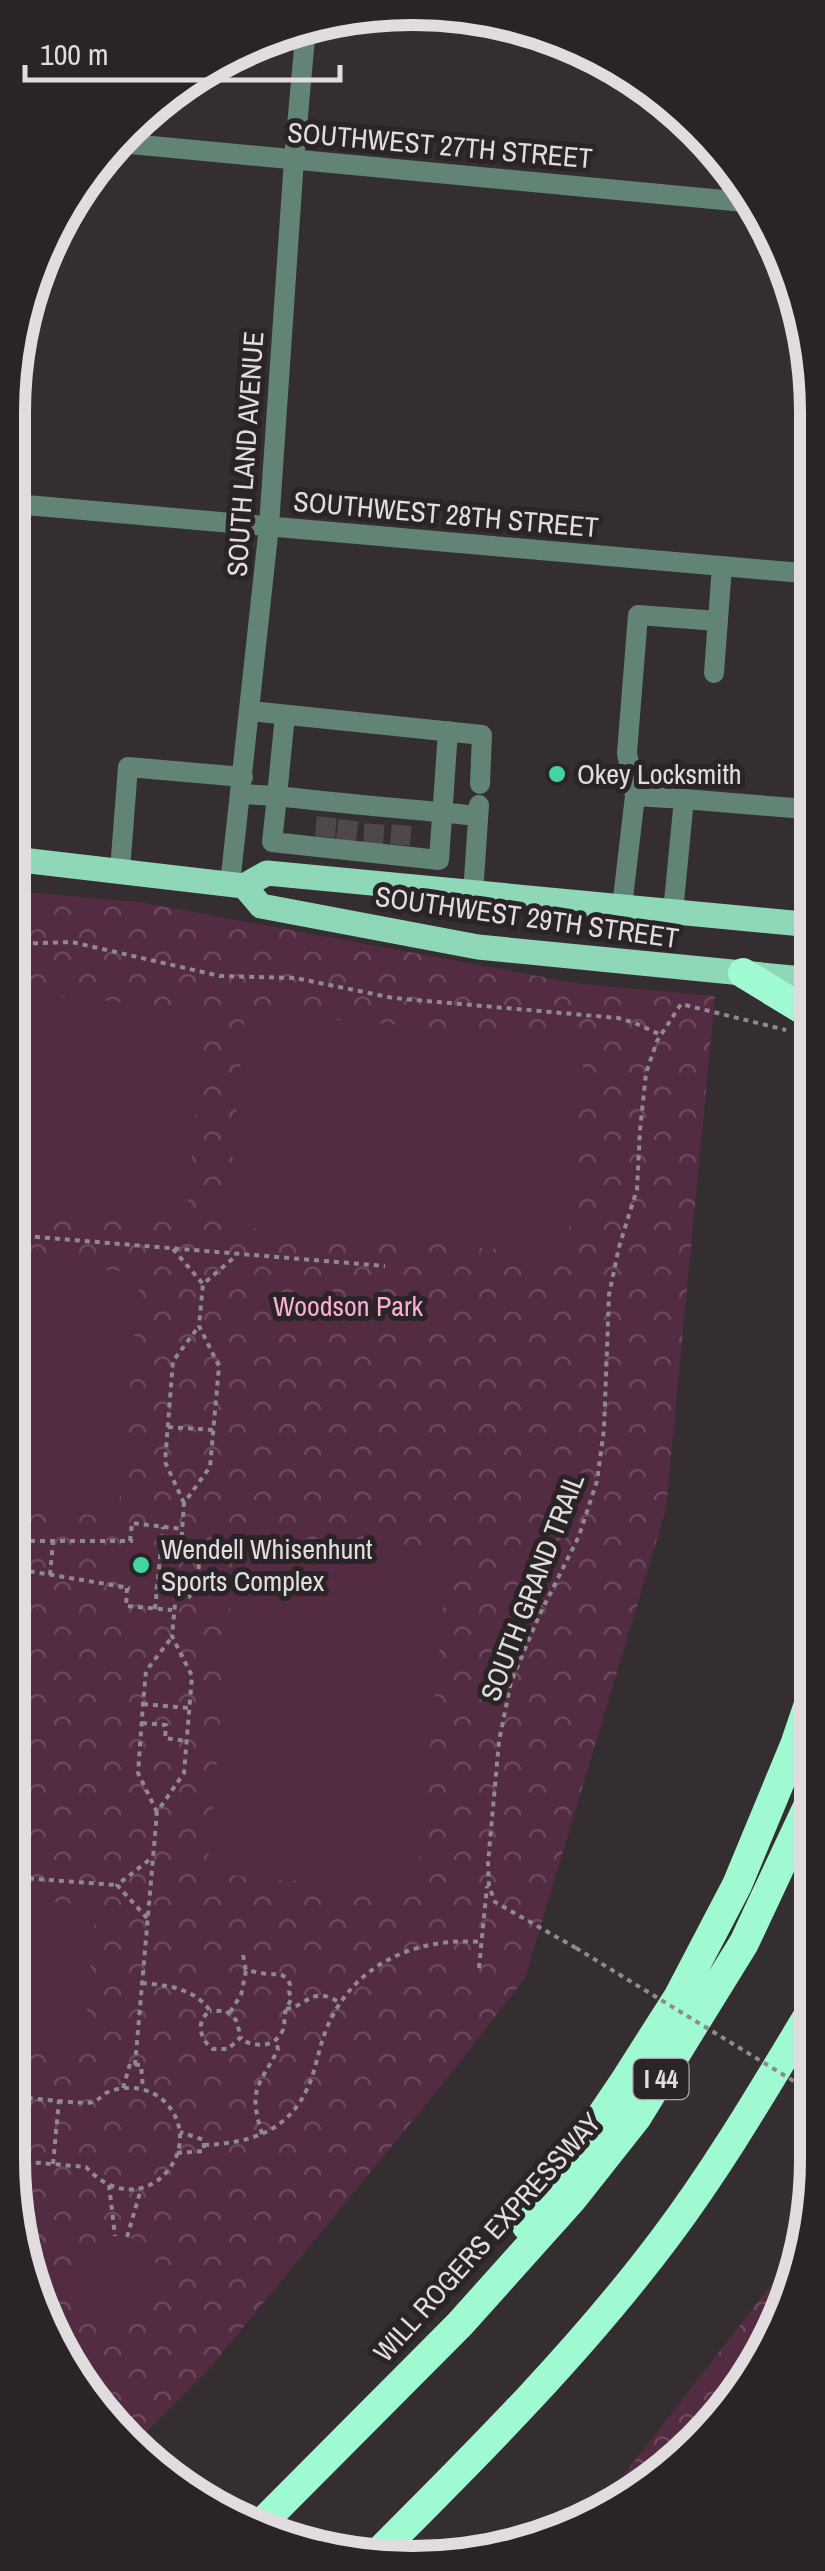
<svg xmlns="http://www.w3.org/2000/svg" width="825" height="2571" font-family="'Archivo Narrow',sans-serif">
<defs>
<pattern id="park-crowns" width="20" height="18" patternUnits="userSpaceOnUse" patternTransform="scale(2.5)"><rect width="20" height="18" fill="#532b42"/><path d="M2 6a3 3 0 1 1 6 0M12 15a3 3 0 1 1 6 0" fill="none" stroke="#6b495d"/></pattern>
</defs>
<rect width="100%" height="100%" fill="#342e31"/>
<path fill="url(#park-crowns)" d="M 13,891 L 139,902 L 581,984 L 715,996 L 666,1509 L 525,1978 L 445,2081 L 209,2369 L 133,2445 L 108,2426 L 38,2313 L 8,2158 Z
M 810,2160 L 810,2238 L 749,2384 L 638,2495 L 592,2516 L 798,2250 Z"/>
<path fill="#532b42" d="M 13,993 L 204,1009 L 186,1224 L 12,1209 Z
M 245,1012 L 585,1041 L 567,1255 L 227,1226 Z
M 11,1261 L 140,1273 L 118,1517 L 10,1508 Z
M 237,1534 L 448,1554 L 417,1892 L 207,1873 Z
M 9,1898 L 96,1906 L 83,2056 L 8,2050 Z
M76 2277a41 41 0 1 1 82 0a41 41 0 1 1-82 0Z"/>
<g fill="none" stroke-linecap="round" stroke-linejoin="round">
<path stroke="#4e484b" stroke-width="20" stroke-dasharray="20 10" stroke-linecap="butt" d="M 325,837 L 327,813
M 346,840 L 349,816
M 373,844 L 375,817
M 400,845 L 402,821"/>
<path stroke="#8f8a8d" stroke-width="4" stroke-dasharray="5 5" stroke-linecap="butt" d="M 13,944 L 72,942 L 220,976 L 295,978 L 393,998 L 618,1018 L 635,1023 L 661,1035
M 25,1236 L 385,1266
M 173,1249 L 203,1284 L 236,1256
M 168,1427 L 213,1430
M 184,1503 L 165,1462 L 173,1361 L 199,1326
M 10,1541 L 133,1541
M 130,1541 L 132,1523 L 182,1529
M 10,1568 L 130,1588
M 50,1575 L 53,1541
M 127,1588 L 126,1606 L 172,1610
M 155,1609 L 163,1527
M 143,1704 L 188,1708
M 142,1723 L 166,1725 L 165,1738 L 186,1741
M 157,1812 L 138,1773 L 143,1704 L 146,1671 L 172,1637
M 9,1877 L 117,1885
M 147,1918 L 117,1885 L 153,1857
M 576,1948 L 495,1902 L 489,1886 L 488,1863 L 499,1741 L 511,1682 L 539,1616 L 579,1536 L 597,1481 L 604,1429 L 609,1295 L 619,1247 L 637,1189 L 640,1130 L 646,1073 L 657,1041 L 681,1004 L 786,1030
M 243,1955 L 246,1971
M 479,1968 L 487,1886
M 142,1983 C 166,1985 195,1988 210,2011 C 195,2021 200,2040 213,2049 L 228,2049 L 241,2037 L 236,2020 L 226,2011 L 210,2011
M 286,2009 C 309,2005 312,1985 340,2003
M 230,2012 L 241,1995 L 246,1971 C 253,1971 260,1973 267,1974 C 278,1975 283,1971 290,1984 L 289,1991 L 291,1999 C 290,2002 285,2011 285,2014 C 283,2022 286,2023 283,2030 C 274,2049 255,2047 240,2039
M 135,2065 L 157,1812 L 184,1773 L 192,1676 L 172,1636 L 176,1593 L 189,1597 C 200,1582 202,1559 193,1542 L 181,1546 L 184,1503 L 210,1467 L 219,1366 L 199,1326 L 203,1284
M 123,2088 L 130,2064 L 141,2065 L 143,2089
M 8,2096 C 21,2097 85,2105 93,2102 C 98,2101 101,2096 106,2093 C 124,2084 150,2087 164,2101 C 212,2148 142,2229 86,2167 L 17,2161
M 262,2134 C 248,2089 258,2087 278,2050 L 276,2039
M 204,2145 C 248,2143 287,2133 307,2089 C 316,2071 318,2050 326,2030 C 352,1965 414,1937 481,1942
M 177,2153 L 204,2151 L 204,2140 L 180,2132
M 53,2164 L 59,2100
M 109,2185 L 115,2236
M 127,2237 L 141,2189"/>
<path stroke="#618474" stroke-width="20" d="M 120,143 L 755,203
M 15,504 L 813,574
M 714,673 L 722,566
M 250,711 L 482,735 L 480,784
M 448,731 L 439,860 L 272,842 L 277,796 C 344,804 411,809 478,816
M 241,794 L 277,796 L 285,715
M 635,796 L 627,753 L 638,615 L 718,621
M 13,838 L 20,749 L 14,748
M 120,870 L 128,767 L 243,777
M 230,884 L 269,526 L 294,159 L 306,27
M 473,893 L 479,805
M 622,907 L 635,796 L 684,799
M 673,912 L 684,799 L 793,808"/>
<path stroke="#8ed8b7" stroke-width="25" d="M 13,859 L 244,886 L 267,873 L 813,925
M 244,886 L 261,906 L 478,947 L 813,980"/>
<path stroke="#9ffad2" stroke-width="30" d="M 743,973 L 812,1015
M 527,2226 L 623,2084 L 679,1996 L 737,1885 L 795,1745 L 811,1698
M 256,2529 L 460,2324 L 572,2199 L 636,2118 L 744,1943 L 811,1800
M 372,2559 C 474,2457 578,2354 665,2238 C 719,2166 764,2089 810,2013"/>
<path stroke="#8f8a8d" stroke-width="4" stroke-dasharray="5 5" stroke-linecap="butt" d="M 576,1948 L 810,2091"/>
</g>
<g fill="#43d4a0" stroke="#2a2427" stroke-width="4">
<circle cx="557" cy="774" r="10"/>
<circle cx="141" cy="1565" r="10"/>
</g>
<g text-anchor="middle" stroke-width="10" stroke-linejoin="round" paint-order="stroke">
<rect fill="#2a2427" stroke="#aaa6a8" stroke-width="2.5" x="633.5" y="2059" width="55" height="40" rx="8"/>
<g font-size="25" font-weight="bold" fill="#e1dddf">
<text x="661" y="2088">I 44</text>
</g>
<g font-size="28" fill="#e1dddf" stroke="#2a2427">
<text transform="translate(440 145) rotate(5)" y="10">SOUTHWEST 27TH STREET</text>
<text transform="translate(245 454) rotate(-86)" y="10">SOUTH LAND AVENUE</text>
<text transform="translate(446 514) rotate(5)" y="10">SOUTHWEST 28TH STREET</text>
<text transform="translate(527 917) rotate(8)" y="10">SOUTHWEST 29TH STREET</text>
<text transform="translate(532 1587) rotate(-69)" y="10">SOUTH GRAND TRAIL</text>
<text transform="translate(487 2237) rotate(-48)" y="10">WILL ROGERS EXPRESSWAY</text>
</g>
<g font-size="28" fill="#e1dddf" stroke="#2a2427" text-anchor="start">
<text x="577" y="784">Okey Locksmith</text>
<text x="161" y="1559">Wendell Whisenhunt<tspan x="161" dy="32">Sports Complex</tspan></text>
</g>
<g font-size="28" fill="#fbacd7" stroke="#2a2427">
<text x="348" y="1316">Woodson Park</text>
</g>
</g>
<path d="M0 0H825V2571H0ZM412 25H413A387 387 0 0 1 800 412V2159A387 387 0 0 1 413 2546H412A387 387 0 0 1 25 2159V412A387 387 0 0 1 412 25Z" fill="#2a2427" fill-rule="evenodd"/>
<path fill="none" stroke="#e1dddf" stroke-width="12" d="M412 25H413A387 387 0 0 1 800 412V2159A387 387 0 0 1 413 2546H412A387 387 0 0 1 25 2159V412A387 387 0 0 1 412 25Z"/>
<path d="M25 65v15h315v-15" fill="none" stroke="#e1dddf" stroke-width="5"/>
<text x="40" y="65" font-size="30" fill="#e1dddf" stroke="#2a2427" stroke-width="8" paint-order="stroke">100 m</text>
</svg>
